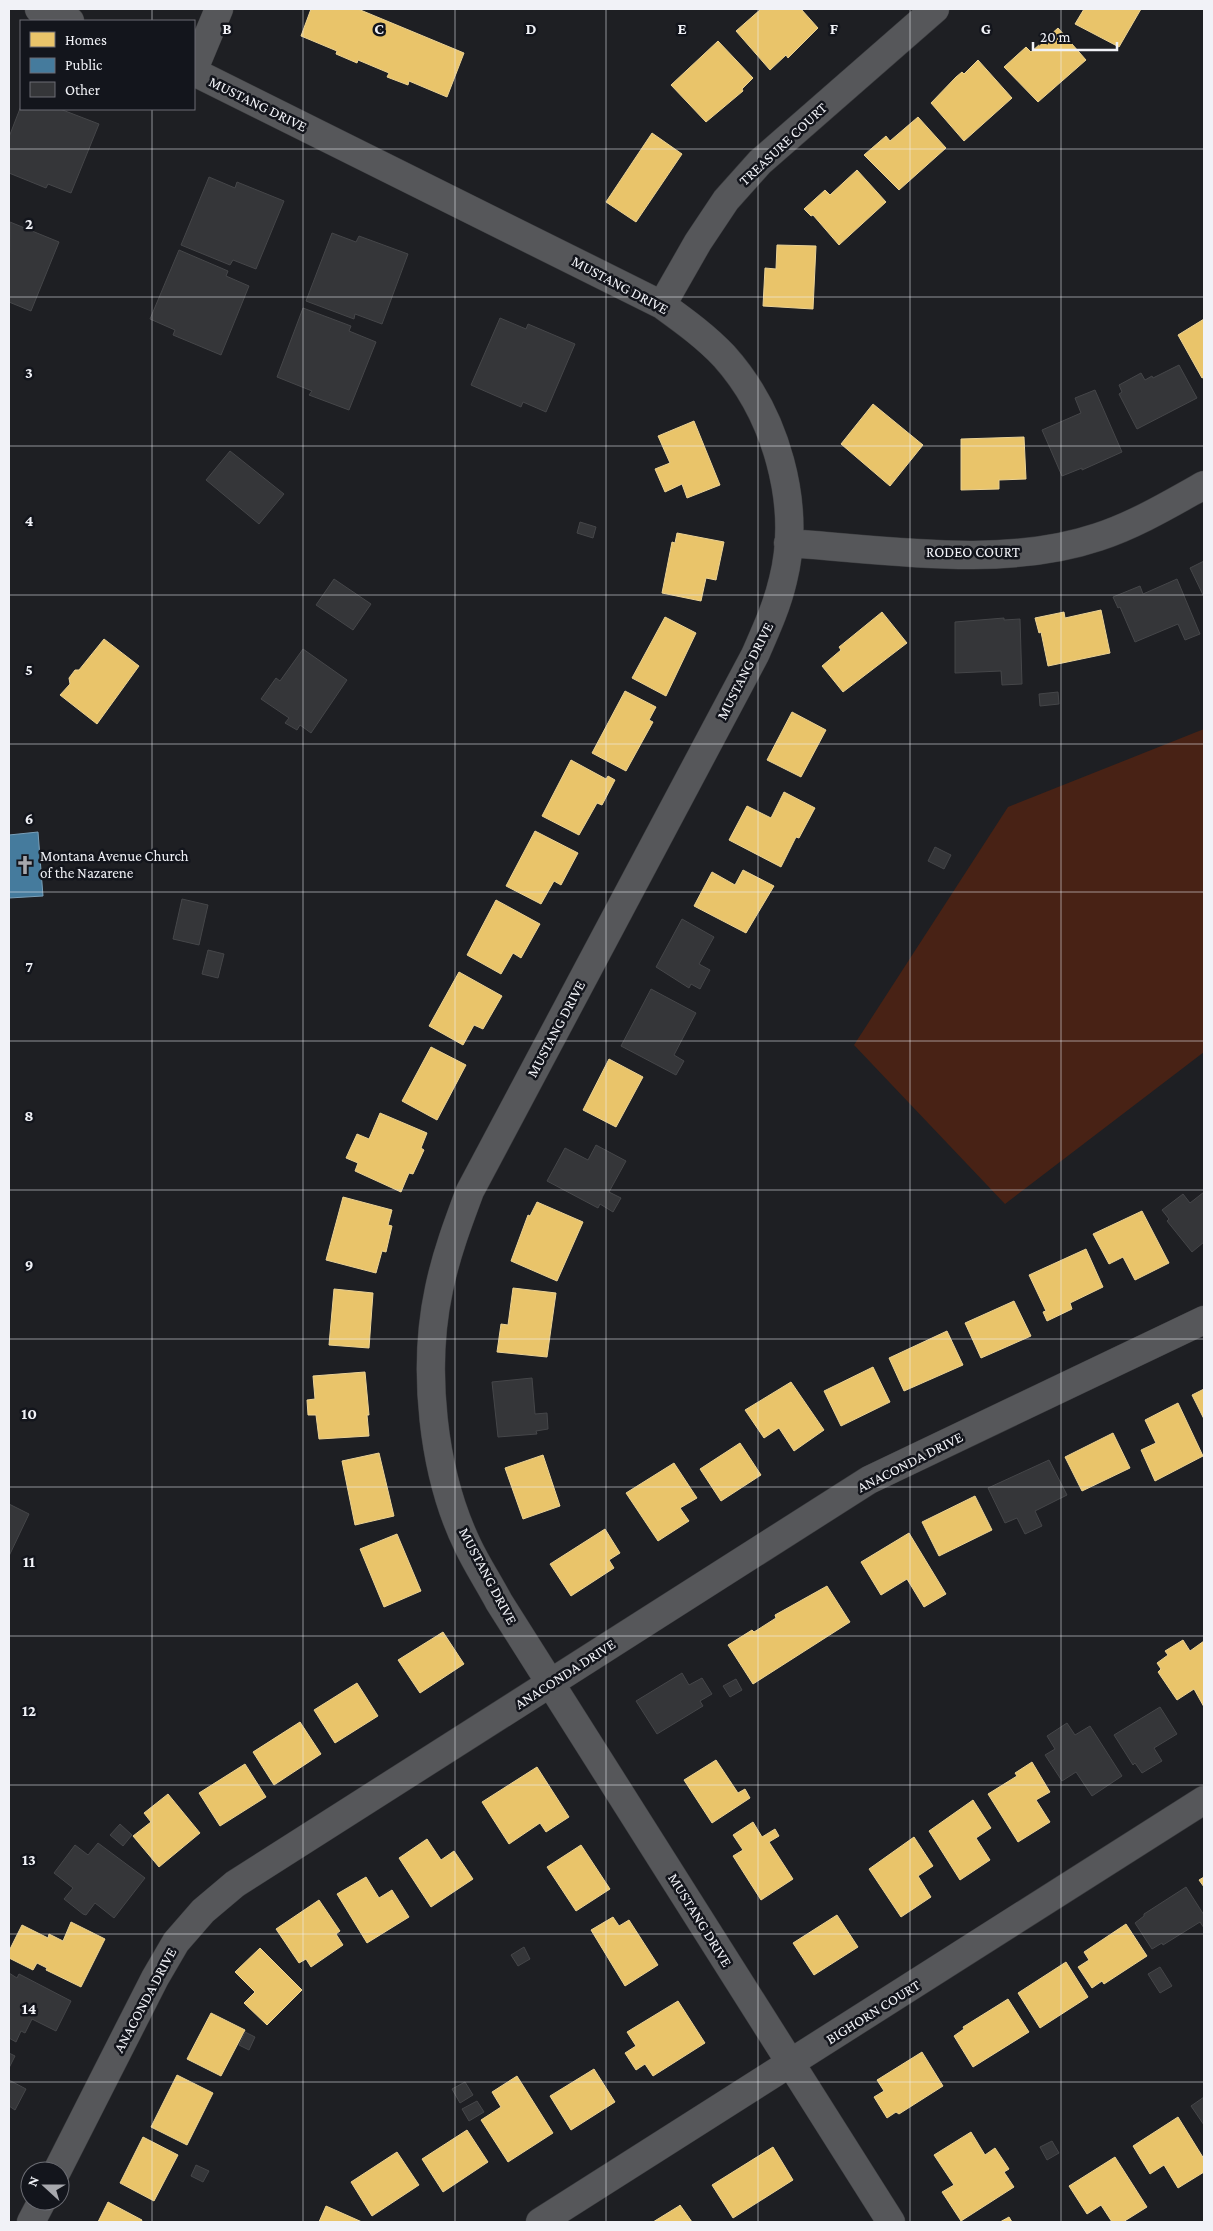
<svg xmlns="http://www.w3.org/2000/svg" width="1213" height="2231" font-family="'Crimson Pro',serif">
<rect width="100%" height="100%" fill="#1e1f23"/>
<path fill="#482215" d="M 1204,729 L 1204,1052 L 1005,1204 L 854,1045 L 1008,807 Z"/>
<path fill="#e9c46a" stroke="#ebd294" d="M 311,9 L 358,9 L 464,53 L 447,97 L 409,81 L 408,85 L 387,77 L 389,73 L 358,60 L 357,63 L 336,54 L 337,51 L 301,36 Z
M 761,9 L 801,9 L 818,28 L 788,58 L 786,55 L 770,70 L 736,31 Z
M 1084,9 L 1141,9 L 1119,47 L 1075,24 Z
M 1058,28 L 1086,60 L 1038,102 L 1004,67 L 1026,47 L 1031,52 Z
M 718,41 L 753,78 L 742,89 L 743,91 L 706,122 L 671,85 Z
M 978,60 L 1012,98 L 964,141 L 931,103 L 956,77 L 962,72 L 964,74 Z
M 918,117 L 946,148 L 899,190 L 864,155 L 886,136 L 890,141 Z
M 652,133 L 682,154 L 636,222 L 606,202 Z
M 857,170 L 886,202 L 839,245 L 813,215 L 811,216 L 804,209 L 825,190 L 830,195 Z
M 777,245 L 816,246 L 813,309 L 763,306 L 765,268 L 776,269 Z
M 1204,319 L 1204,377 L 1202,378 L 1178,335 Z
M 873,404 L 923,445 L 890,486 L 841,444 Z
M 694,421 L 720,485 L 687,498 L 682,484 L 665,492 L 655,469 L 670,463 L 658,436 Z
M 1024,437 L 1026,479 L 999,480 L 999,489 L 961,490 L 961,439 Z
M 677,533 L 724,542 L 716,580 L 706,578 L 701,601 L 662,593 L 672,542 L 675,543 Z
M 1101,610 L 1110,653 L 1048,666 L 1041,632 L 1039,633 L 1035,618 L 1064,612 L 1065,618 Z
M 882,612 L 907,643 L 843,692 L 822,666 L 841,650 L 839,647 Z
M 665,617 L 696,633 L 666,696 L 632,678 Z
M 104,639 L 139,666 L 97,724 L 60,695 L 70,684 L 69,678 L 75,670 L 79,670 Z
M 625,691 L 656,707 L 649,720 L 653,722 L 626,771 L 592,753 Z
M 792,712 L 826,730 L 801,777 L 767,760 Z
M 571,760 L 606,779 L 608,776 L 615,780 L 602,805 L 597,803 L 579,835 L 542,816 Z
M 784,792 L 815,808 L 799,838 L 796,837 L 781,867 L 729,840 L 747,806 L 771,818 Z
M 535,831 L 578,853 L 561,885 L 554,881 L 541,904 L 506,886 Z
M 743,870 L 774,886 L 746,933 L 694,906 L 712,872 L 735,885 Z
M 496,900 L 540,924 L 521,958 L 513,953 L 501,974 L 467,955 Z
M 459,972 L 502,996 L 483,1029 L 474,1025 L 463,1045 L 429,1026 Z
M 431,1047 L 466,1065 L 437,1120 L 402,1101 Z
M 609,1059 L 643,1077 L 616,1127 L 583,1110 Z
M 380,1113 L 427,1133 L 421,1148 L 424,1150 L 413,1174 L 409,1173 L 401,1192 L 355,1171 L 358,1163 L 346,1158 L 357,1134 L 369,1139 Z
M 343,1197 L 392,1210 L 388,1225 L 392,1226 L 386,1252 L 382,1251 L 376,1273 L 326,1260 Z
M 537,1202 L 583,1222 L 557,1281 L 511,1261 L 528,1215 L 530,1216 Z
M 1142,1211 L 1169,1263 L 1135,1280 L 1123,1257 L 1109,1264 L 1093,1234 Z
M 1086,1249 L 1103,1287 L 1070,1303 L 1072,1309 L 1047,1321 L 1043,1312 L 1046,1311 L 1029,1275 Z
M 513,1288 L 556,1293 L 547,1357 L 497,1352 L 501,1324 L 508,1325 Z
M 334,1289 L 373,1293 L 369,1348 L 329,1345 Z
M 1014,1301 L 1031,1336 L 981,1358 L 965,1323 Z
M 947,1331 L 963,1365 L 904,1391 L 889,1358 Z
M 873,1367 L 890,1402 L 841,1426 L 824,1391 Z
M 365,1372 L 369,1415 L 367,1415 L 369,1436 L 319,1439 L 316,1415 L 308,1415 L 307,1400 L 315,1399 L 313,1376 Z
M 791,1382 L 824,1430 L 794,1451 L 779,1428 L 764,1438 L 745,1410 Z
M 1204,1389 L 1204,1419 L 1192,1395 Z
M 1178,1403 L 1203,1456 L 1155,1481 L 1141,1450 L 1156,1443 L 1145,1420 Z
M 1113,1433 L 1130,1468 L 1082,1491 L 1065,1457 Z
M 740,1443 L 761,1475 L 721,1501 L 700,1469 Z
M 379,1453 L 394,1516 L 355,1525 L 342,1461 Z
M 543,1455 L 560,1506 L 523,1519 L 505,1468 Z
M 674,1463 L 697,1498 L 680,1508 L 689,1521 L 658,1541 L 626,1493 Z
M 975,1496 L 992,1530 L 939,1556 L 922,1522 Z
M 605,1529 L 620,1553 L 609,1560 L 614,1568 L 571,1596 L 550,1564 Z
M 909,1533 L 946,1594 L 924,1607 L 907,1579 L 881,1595 L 861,1562 Z
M 397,1534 L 421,1591 L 384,1607 L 360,1549 Z
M 827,1586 L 850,1622 L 753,1684 L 728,1645 L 752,1630 L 754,1632 L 776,1618 L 775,1615 Z
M 443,1632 L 464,1664 L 420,1693 L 398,1660 Z
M 1183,1640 L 1190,1651 L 1204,1641 L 1204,1707 L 1194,1689 L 1177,1700 L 1158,1672 L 1161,1669 L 1157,1663 L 1168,1655 L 1165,1651 Z
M 357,1683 L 378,1716 L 335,1743 L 314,1710 Z
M 300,1722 L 321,1754 L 274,1785 L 253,1752 Z
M 716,1760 L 738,1793 L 745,1789 L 750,1798 L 712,1823 L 684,1780 Z
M 1032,1762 L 1050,1792 L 1036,1800 L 1050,1822 L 1018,1842 L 988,1794 L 1017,1776 L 1015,1773 Z
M 245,1764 L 266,1797 L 220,1826 L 199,1793 Z
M 537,1767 L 569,1817 L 546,1832 L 540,1823 L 509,1844 L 482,1802 Z
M 168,1794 L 200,1833 L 159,1867 L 133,1836 L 151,1822 L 144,1813 Z
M 973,1800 L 991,1828 L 976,1838 L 990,1860 L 960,1880 L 929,1831 Z
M 753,1822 L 762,1837 L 775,1829 L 779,1836 L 769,1842 L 793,1879 L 761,1900 L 733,1856 L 743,1850 L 733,1835 Z
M 914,1837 L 933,1866 L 918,1876 L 931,1897 L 901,1917 L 869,1869 Z
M 427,1839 L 441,1860 L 454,1851 L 473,1879 L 431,1907 L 399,1858 Z
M 581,1845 L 610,1889 L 576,1911 L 547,1867 Z
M 366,1877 L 379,1898 L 392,1890 L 409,1917 L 367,1943 L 337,1894 Z
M 1204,1877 L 1204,1887 L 1199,1880 Z
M 319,1900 L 340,1931 L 336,1934 L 343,1945 L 311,1967 L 306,1959 L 299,1963 L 276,1929 Z
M 837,1915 L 858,1947 L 814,1975 L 793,1943 Z
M 613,1917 L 619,1926 L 629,1920 L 658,1965 L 625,1986 L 591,1930 Z
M 71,1922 L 105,1939 L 81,1987 L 46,1970 L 47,1968 L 37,1963 L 33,1970 L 9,1958 L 9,1951 L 22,1925 L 48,1938 L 49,1934 L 63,1941 Z
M 1126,1924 L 1147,1956 L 1104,1984 L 1102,1981 L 1092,1988 L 1078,1967 L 1089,1960 L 1084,1952 Z
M 260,1948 L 302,1990 L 267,2025 L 244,2003 L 255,1992 L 235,1972 Z
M 1066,1962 L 1088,1997 L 1040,2028 L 1018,1993 Z
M 1008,1999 L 1029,2032 L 973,2067 L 954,2036 L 964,2029 L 963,2027 Z
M 678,2001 L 705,2043 L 653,2076 L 645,2064 L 636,2070 L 625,2053 L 636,2046 L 627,2032 Z
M 211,2013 L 245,2030 L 221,2076 L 187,2059 Z
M 922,2052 L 943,2086 L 899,2114 L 896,2112 L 887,2118 L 874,2097 L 884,2091 L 877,2080 Z
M 594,2069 L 615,2102 L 571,2130 L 550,2096 Z
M 177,2075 L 213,2093 L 187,2145 L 151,2127 Z
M 517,2076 L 553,2133 L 508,2162 L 481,2120 L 501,2107 L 492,2092 Z
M 1178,2117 L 1204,2159 L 1204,2172 L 1178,2188 L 1164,2165 L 1150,2174 L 1133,2146 Z
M 467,2130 L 488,2162 L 443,2192 L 422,2159 Z
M 971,2132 L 985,2155 L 995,2148 L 1009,2169 L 1004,2172 L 1014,2187 L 961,2221 L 942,2192 L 954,2185 L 934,2155 Z
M 143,2137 L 178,2155 L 154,2201 L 120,2183 Z
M 773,2147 L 793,2180 L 733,2218 L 712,2185 Z
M 397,2152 L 419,2185 L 372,2216 L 351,2182 Z
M 1115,2157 L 1147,2207 L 1123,2222 L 1112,2222 L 1101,2205 L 1087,2214 L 1069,2186 Z
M 108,2202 L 142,2220 L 141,2222 L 98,2222 Z
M 680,2205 L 692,2222 L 653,2222 L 679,2206 Z
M 326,2206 L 362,2222 L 319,2222 Z
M 1009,2217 L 1012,2222 L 1000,2222 Z"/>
<path fill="#457b9d" stroke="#799fb8" d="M 38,832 L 43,896 L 9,898 L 9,835 Z"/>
<path fill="#353639" stroke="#454649" d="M 21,106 L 21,109 L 60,109 L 99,124 L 71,193 L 48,184 L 46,188 L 9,173 L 9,137 Z
M 209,177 L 235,188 L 237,182 L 284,201 L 256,269 L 233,260 L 230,265 L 181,245 Z
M 10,222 L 59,242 L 31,311 L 9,302 Z
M 332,233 L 356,242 L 359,236 L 408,254 L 382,324 L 355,314 L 354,319 L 306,301 Z
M 179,250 L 228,271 L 226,276 L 249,286 L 221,355 L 173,335 L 175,330 L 150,319 Z
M 303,308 L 351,326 L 349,331 L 376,342 L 349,410 L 309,395 L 312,391 L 277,377 Z
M 500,318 L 526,329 L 528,324 L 575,344 L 546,412 L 523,402 L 521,407 L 471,385 Z
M 1179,365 L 1197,398 L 1137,429 L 1119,394 L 1122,392 L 1119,385 L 1141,373 L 1145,380 L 1152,376 L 1153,378 Z
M 1095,390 L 1122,452 L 1082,470 L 1082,468 L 1062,476 L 1042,430 L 1081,413 L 1075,398 Z
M 230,451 L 284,494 L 259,524 L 206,480 Z
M 580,522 L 596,527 L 593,538 L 577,533 Z
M 1204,561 L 1204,597 L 1190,568 Z
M 334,579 L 371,604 L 353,630 L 316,605 Z
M 1177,579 L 1200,634 L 1185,640 L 1178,624 L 1135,642 L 1120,607 L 1118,608 L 1113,597 L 1140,586 L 1143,594 Z
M 1004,618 L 1004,620 L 1020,619 L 1022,684 L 1002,685 L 1001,671 L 955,673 L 955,622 Z
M 303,649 L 347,680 L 311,733 L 300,725 L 297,730 L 285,723 L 289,718 L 261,699 L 276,678 L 280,681 Z
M 1058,692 L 1059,704 L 1040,706 L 1039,694 Z
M 935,847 L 951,855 L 944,869 L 928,861 Z
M 182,899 L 208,905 L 199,945 L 173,939 Z
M 682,919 L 714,937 L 699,964 L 710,970 L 700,989 L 691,984 L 689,988 L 656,967 Z
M 208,950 L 224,954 L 218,978 L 202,974 Z
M 651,989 L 696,1013 L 674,1055 L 684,1061 L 676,1075 L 621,1046 Z
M 596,1145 L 626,1161 L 609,1192 L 621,1198 L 613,1212 L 600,1204 L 598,1208 L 547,1181 L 565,1148 L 588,1160 Z
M 1204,1192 L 1204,1242 L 1192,1252 L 1167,1221 L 1169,1219 L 1162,1210 L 1183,1194 L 1190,1203 Z
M 532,1378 L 535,1414 L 547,1413 L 548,1429 L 536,1431 L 537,1434 L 498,1437 L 492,1382 Z
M 1049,1460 L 1067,1495 L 1035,1511 L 1042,1526 L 1025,1534 L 1017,1518 L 1005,1523 L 988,1488 Z
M 9,1504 L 29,1514 L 9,1556 Z
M 682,1673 L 689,1685 L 702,1678 L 712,1694 L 700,1701 L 703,1706 L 657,1734 L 636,1701 Z
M 736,1679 L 742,1690 L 730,1697 L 723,1686 Z
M 1160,1707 L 1177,1734 L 1154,1748 L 1162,1761 L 1142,1773 L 1135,1763 L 1133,1765 L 1114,1735 Z
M 1067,1723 L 1075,1735 L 1090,1726 L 1122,1776 L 1092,1796 L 1076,1772 L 1062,1781 L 1045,1755 L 1055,1749 L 1047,1736 Z
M 120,1824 L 132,1835 L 123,1846 L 110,1835 Z
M 98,1843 L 145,1878 L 114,1918 L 95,1903 L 86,1915 L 83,1914 L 64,1899 L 73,1888 L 54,1873 L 75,1845 L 88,1855 Z
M 1186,1887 L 1204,1915 L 1204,1928 L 1200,1922 L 1163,1945 L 1162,1943 L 1152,1949 L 1135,1923 L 1144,1916 L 1144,1914 Z
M 524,1947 L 530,1959 L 518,1966 L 511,1955 Z
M 1160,1967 L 1172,1986 L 1160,1993 L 1148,1974 Z
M 9,1973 L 17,1978 L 19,1974 L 71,2001 L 56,2031 L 32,2019 L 25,2033 L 21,2031 L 16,2042 L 9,2038 Z
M 245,2032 L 255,2037 L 249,2050 L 239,2045 Z
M 9,2053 L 15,2056 L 9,2068 Z
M 9,2080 L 26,2089 L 15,2110 L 9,2106 Z
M 465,2082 L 473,2095 L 460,2103 L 452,2089 Z
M 1204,2097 L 1204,2125 L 1191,2106 Z
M 477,2101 L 484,2112 L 469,2121 L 462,2109 Z
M 1052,2141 L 1059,2153 L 1047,2160 L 1040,2147 Z
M 196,2165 L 209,2171 L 203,2182 L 191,2176 Z"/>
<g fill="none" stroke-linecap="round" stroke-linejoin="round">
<g stroke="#3a3b3e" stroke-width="29">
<path id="street" d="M 39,9 L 70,21
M 194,69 L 219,9
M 194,72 L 662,305 C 684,321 705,336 724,356 C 776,414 802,504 783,580 C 777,606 766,630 755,655 L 470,1191 C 458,1223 446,1255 439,1289 C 422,1368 432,1472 468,1546 C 477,1565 489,1583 499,1602 L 891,2222
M 662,305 L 698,242 L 726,200 L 760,162 L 935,9
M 788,543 C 888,550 1003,569 1098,537 C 1135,525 1170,504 1204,485
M 57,2171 L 155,1978 L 176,1942 L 203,1911 L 235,1884 L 869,1480 L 1204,1320
M 31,2222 L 42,2201
M 540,2222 L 1204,1800"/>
</g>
<use href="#street" stroke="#56575a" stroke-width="28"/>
</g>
<path fill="none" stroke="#f1f2f7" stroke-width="1" stroke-opacity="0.55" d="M 152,9 L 152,21M 303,9 L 303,2222M 455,9 L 455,2222M 606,9 L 606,2222M 758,9 L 758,2222M 910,9 L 910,2222M 1061,9 L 1061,2222M 152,109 L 152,2222M 9,149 L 1204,149M 9,297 L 1204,297M 9,446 L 1204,446M 9,595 L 1204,595M 9,744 L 1204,744M 9,892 L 1204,892M 9,1041 L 1204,1041M 9,1190 L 1204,1190M 9,1339 L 1204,1339M 9,1487 L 1204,1487M 9,1636 L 1204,1636M 9,1785 L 1204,1785M 9,1934 L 1204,1934M 9,2082 L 1204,2082"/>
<defs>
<g id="church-bare" transform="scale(1.5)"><path d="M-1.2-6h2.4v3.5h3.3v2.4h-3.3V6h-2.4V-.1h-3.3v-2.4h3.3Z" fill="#a7a8ad" stroke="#13151c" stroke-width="2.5" paint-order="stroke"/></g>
</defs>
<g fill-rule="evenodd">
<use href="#church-bare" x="25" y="865"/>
</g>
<g text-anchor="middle" stroke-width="5" stroke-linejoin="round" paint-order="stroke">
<g font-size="15" fill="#f1f2f7" stroke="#13151c">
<text transform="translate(258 104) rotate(26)" y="5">MUSTANG DRIVE</text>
<text transform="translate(783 144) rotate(-43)" y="5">TREASURE COURT</text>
<text transform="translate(620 285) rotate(28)" y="5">MUSTANG DRIVE</text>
<text x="973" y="557">RODEO COURT</text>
<text transform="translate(745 671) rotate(-63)" y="5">MUSTANG DRIVE</text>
<text transform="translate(556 1029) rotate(-62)" y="5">MUSTANG DRIVE</text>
<text transform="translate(910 1462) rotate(-27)" y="5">ANACONDA DRIVE</text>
<text transform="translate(488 1576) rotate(62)" y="5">MUSTANG DRIVE</text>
<text transform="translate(565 1674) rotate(-33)" y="5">ANACONDA DRIVE</text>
<text transform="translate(700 1920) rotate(58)" y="5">MUSTANG DRIVE</text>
<text transform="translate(145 2000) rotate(-62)" y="5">ANACONDA DRIVE</text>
<text transform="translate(873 2012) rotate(-32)" y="5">BIGHORN COURT</text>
</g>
<g font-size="15" fill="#f1f2f7" stroke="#13151c" text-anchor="start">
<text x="40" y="861">Montana Avenue Church<tspan x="40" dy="17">of the Nazarene</tspan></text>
</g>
</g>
<g font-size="16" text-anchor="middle" font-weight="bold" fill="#f1f2f7" stroke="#13151c" stroke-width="5" stroke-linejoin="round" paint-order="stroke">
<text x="227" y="34">B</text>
<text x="379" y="34">C</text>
<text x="531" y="34">D</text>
<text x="682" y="34">E</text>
<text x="834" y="34">F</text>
<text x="986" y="34">G</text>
<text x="29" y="229">2</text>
<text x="29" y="378">3</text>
<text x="29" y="526">4</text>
<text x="29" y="675">5</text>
<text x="29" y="824">6</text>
<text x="29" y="972">7</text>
<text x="29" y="1121">8</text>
<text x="29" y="1270">9</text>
<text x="29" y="1419">10</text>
<text x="29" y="1567">11</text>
<text x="29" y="1716">12</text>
<text x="29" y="1865">13</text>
<text x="29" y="2014">14</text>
</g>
<rect width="1213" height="2231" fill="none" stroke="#f1f2f7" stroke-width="20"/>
<rect x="20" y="20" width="175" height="90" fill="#13151c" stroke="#6c6d74"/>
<rect x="30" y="32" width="25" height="15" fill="#e9c46a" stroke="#6c6d74"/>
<text x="65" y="45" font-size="15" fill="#f1f2f7">Homes</text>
<rect x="30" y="58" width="25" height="15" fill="#457b9d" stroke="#6c6d74"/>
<text x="65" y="70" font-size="15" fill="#f1f2f7">Public</text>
<rect x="30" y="82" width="25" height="15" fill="#353639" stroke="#6c6d74"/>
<text x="65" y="95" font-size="15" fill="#f1f2f7">Other</text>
<g transform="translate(45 2186) rotate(291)"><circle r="24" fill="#13151c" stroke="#6c6d74"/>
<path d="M0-4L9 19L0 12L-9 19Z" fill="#a7a8ad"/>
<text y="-8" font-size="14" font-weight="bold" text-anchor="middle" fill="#f1f2f7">N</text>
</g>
<path d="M1033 42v8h84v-8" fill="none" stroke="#f1f2f7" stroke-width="2.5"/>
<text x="1040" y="42" font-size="15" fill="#f1f2f7" stroke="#13151c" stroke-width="4" paint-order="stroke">20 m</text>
</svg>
